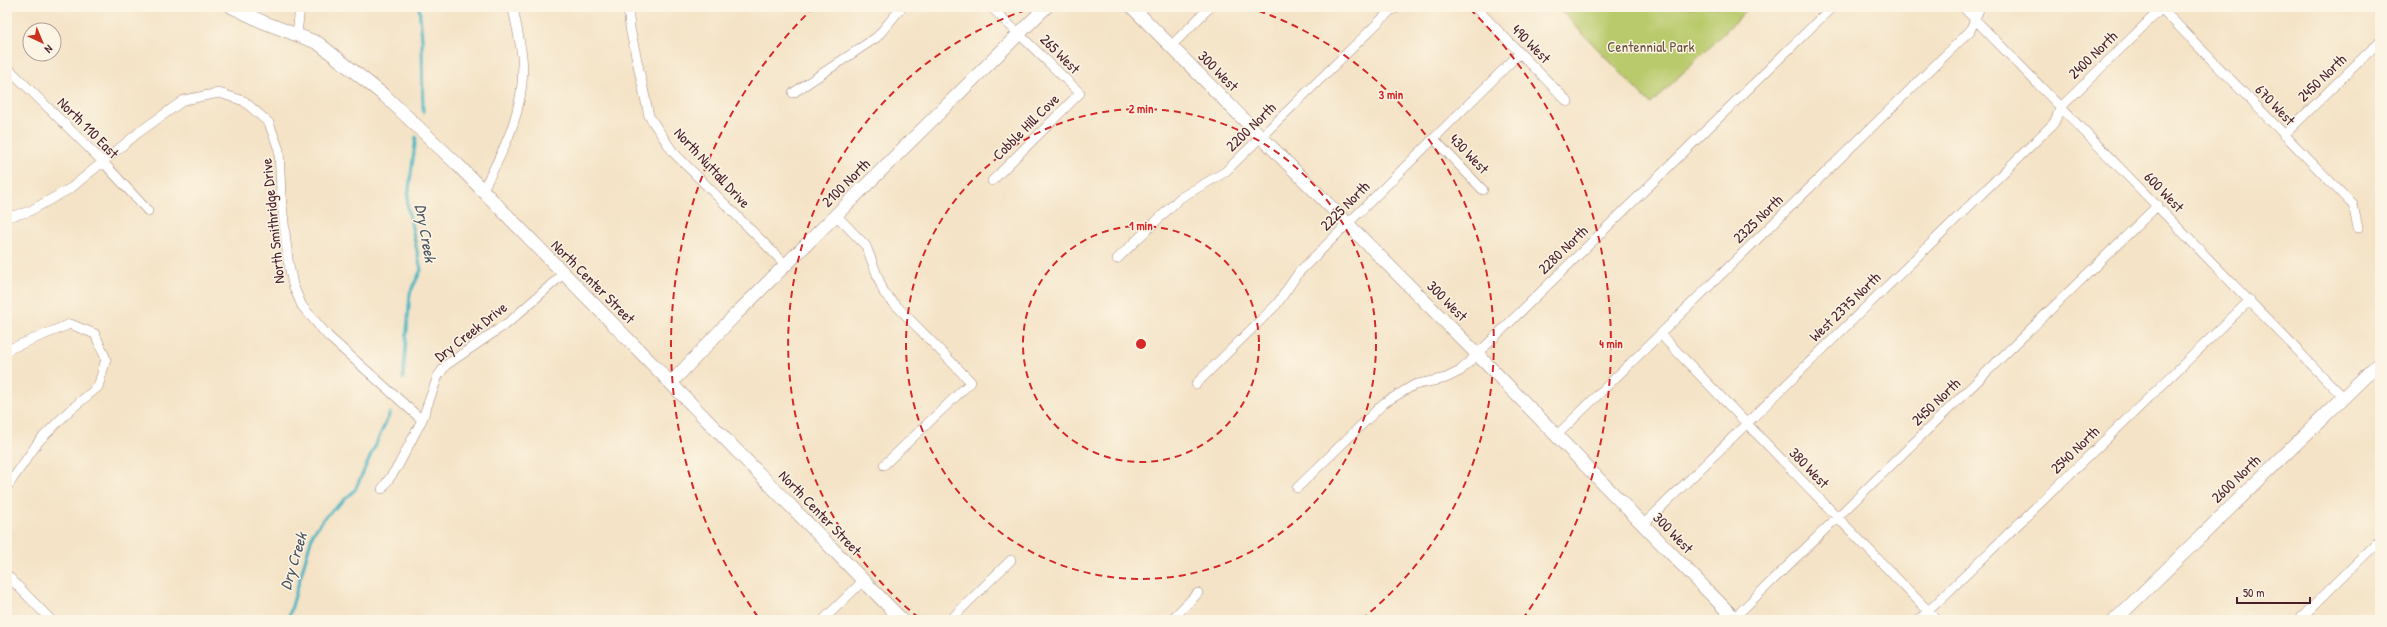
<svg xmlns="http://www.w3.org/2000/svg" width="2387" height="627" font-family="'Patrick Hand',sans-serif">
<rect width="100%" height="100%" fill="#fcf5e5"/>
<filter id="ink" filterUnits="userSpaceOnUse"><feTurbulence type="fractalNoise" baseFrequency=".025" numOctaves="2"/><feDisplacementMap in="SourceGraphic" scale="8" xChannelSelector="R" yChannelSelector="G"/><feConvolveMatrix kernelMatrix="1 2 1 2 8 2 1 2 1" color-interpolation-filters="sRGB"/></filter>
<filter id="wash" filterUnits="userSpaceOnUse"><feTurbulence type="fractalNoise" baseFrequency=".012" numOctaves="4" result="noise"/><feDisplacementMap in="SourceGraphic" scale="16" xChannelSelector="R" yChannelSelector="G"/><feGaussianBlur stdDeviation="0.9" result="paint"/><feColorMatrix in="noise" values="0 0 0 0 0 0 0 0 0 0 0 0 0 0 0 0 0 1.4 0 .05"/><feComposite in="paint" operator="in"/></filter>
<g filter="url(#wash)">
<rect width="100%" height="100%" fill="#f4e3c6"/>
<path fill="#b9ca6c" stroke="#82744c" d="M 1557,7 L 1750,7 L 1651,104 Z"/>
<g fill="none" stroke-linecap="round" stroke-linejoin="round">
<path stroke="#47b4c3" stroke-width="3" d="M 419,7 L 422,38 L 423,112
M 403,379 L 410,293 L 421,270 L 407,204 L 416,137
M 288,620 L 313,533 L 325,517 L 355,490 L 390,413"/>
</g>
</g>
<g filter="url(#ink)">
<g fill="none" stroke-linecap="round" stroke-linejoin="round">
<g stroke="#9f8178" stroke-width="10">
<path id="street" d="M 628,7 L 630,28 L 649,116 L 673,152 L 786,265
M 991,7 L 1080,93 L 992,181
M 1475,7 L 1568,102
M 1963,7 L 2343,397
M 2161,8 L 2353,205 L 2358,228
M 297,34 L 300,7
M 1171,46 L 1210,7
M 7,67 L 103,162 L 148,211
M 793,93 L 877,37 L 902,7
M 2284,135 L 2380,41
M 1434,139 L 1483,190
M 482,191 C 505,149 527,105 522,56 C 520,42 517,28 514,13 L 511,7
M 836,215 L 866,246 L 884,293 L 971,382 L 884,465
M 7,217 L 28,212 L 71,188 L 138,133 L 184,100 L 219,93 L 244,101 L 269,123 L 279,150 L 281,195 L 288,260 L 293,285 L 302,306 L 328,336 L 422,420
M 1117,259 L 1180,198 L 1225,172 L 1390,11 L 1399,7
M 1660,334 L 1937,620
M 7,350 L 70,324 L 95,334 L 106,359 L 98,387 L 70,410 L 39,441 L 7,487
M 1196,384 L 1277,304 L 1299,272 L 1520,53
M 1556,436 L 1970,31 L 1980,7
M 1297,488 L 1384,403 L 1414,385 L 1446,378 L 1460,371 L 1832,7
M 382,489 L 398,466 L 422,420 L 438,376 L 446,365 L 509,322 L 562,275
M 1643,525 L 2054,123 L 2061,107 L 2163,7
M 7,575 L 51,620
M 1734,618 L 2158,205
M 823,620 L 863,581
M 950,620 L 1011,560
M 1171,620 L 1198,593
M 1919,620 L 2250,300
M 2299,620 L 2380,540"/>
</g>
<g stroke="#9f8178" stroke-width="14">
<path id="secondary" d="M 232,7 L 263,22 L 318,43 L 385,96 L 457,164 L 902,620
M 1132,7 L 1477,354 L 1736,620
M 671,383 L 736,314 L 1046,7
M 2115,620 L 2380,362"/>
</g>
<use href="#street" stroke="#fff" stroke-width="9"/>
<use href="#secondary" stroke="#fff" stroke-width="13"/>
</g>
</g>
<g fill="none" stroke="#d62828" stroke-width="2" stroke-dasharray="7 5">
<circle cx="1141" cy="344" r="118"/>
<circle cx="1141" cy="344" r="235"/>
<path d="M919 618A353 353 0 0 1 1035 7M1247 7A353 353 0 0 1 1363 618"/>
<path d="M758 617A470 470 0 0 1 812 9M1470 9A470 470 0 0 1 1524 617"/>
</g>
<g text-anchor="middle" stroke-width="3" stroke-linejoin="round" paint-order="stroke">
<g font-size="15" fill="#4a1f2b" stroke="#fcf5e5">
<text transform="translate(1531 44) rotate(45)" y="5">490 West</text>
<text transform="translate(1060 54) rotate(45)" y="5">265 West</text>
<text transform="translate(2093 55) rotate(-44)" y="5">2400 North</text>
<text transform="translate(1218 71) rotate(45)" y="5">300 West</text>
<text transform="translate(2322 78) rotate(-44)" y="5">2450 North</text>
<text transform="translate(2275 105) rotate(46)" y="5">670 West</text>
<text transform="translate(1026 127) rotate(-45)" y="5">Cobble Hill Cove</text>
<text transform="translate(1251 127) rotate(-44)" y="5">2200 North</text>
<text transform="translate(88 128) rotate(45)" y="5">North 110 East</text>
<text transform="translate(1469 154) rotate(46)" y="5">430 West</text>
<text transform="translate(712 168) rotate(47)" y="5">North Nuttall Drive</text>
<text transform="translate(846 183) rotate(-45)" y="5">2100 North</text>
<text transform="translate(2164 192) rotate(46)" y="5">600 West</text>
<text transform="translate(1345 206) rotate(-45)" y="5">2225 North</text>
<text transform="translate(1758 219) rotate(-44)" y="5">2325 North</text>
<text transform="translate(273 221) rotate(-96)" y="5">North Smithridge Drive</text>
<text transform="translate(1563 250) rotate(-44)" y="5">2280 North</text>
<text transform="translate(593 282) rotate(45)" y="5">North Center Street</text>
<text transform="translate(1447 301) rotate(45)" y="5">300 West</text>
<text transform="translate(1845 307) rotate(-44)" y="5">West 2375 North</text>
<text transform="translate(471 332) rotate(-38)" y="5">Dry Creek Drive</text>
<text transform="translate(1936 402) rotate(-44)" y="5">2450 North</text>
<text transform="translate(2075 450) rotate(-44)" y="5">2540 North</text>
<text transform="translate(1809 468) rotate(46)" y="5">380 West</text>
<text transform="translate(2236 479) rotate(-44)" y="5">2600 North</text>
<text transform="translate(820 513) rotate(46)" y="5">North Center Street</text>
<text transform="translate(1673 533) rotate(46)" y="5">300 West</text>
</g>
<g font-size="15" fill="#6b523e" stroke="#fcf5e5">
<text x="1651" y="52">Centennial Park</text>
</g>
<g font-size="16" font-style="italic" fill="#495360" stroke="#fcf5e5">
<text transform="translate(426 233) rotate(80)" y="6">Dry Creek</text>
<text transform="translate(293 561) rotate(-73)" y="6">Dry Creek</text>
</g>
</g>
<circle cx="1141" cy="344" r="6" fill="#d62828" stroke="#fcf5e5" stroke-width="2"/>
<g font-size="12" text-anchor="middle" font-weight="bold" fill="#d62828" stroke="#fcf5e5" stroke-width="3" stroke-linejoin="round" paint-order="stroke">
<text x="1391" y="99">3 min</text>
<text x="1141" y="113">2 min</text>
<text x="1141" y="230">1 min</text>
<text x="1611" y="348">4 min</text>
</g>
<rect width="2387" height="627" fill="none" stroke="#fcf5e5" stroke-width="24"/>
<g transform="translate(42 42) rotate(136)"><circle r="19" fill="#fcf5e5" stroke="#b59f9b"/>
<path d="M0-3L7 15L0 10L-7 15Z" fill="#c8321e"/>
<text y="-6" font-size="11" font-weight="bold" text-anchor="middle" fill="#4a1f2b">N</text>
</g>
<path d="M2237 597v6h73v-6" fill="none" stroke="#4a1f2b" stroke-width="2"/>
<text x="2243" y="597" font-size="12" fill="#4a1f2b" stroke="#fcf5e5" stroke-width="3" paint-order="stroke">50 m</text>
</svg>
